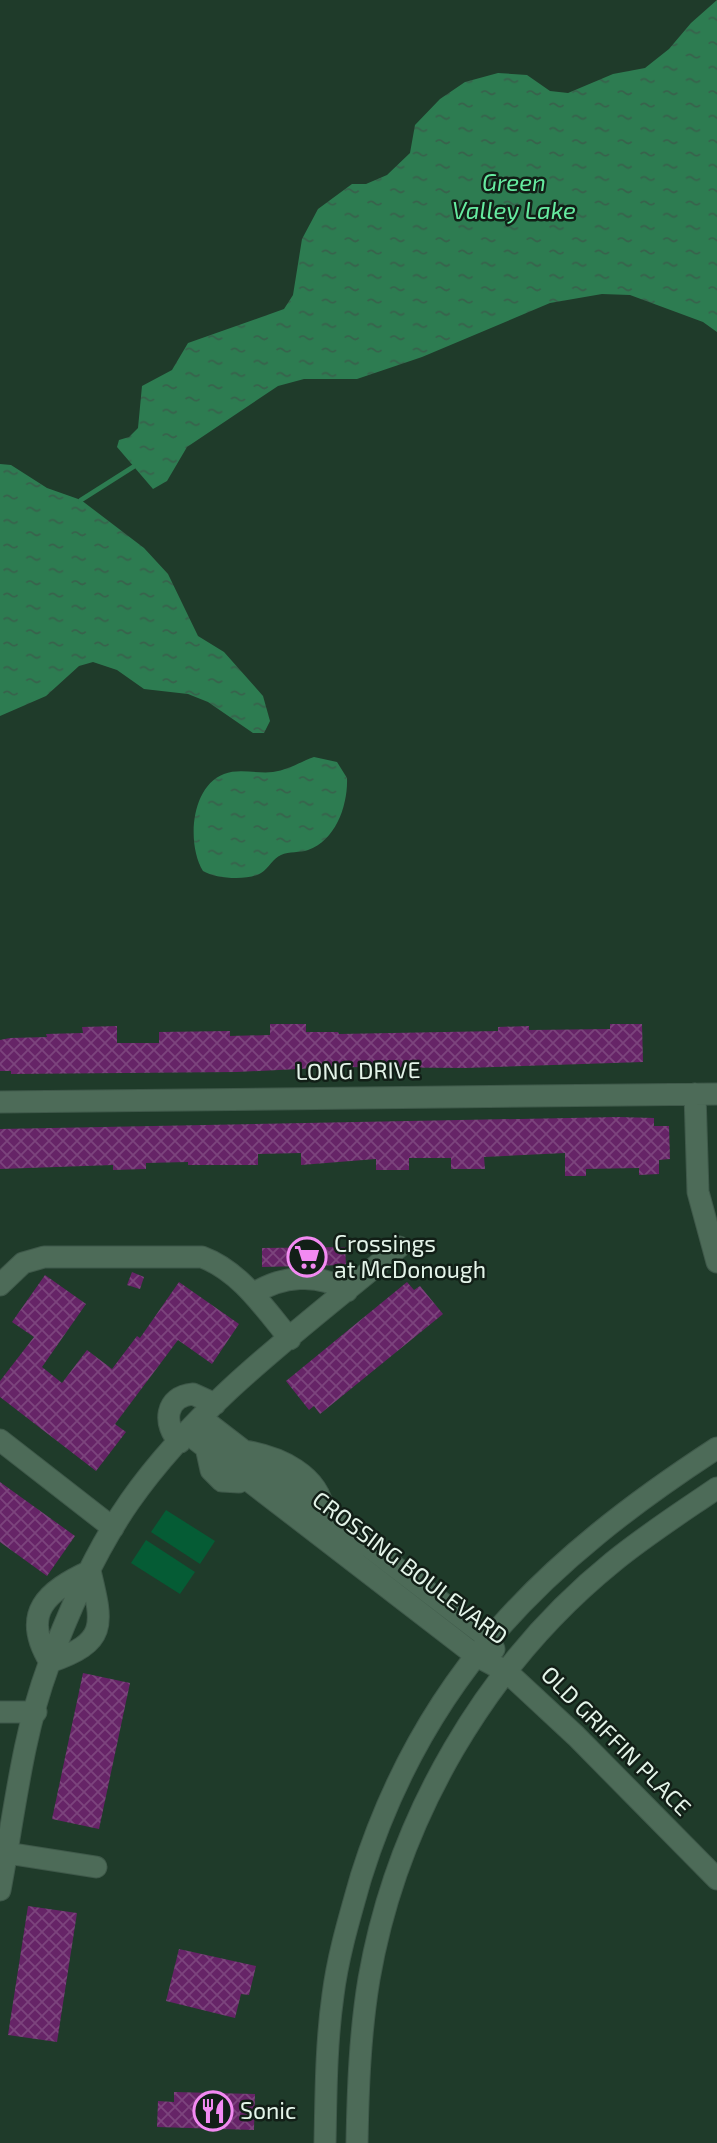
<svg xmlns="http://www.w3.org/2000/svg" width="717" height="2143" font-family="'Exo 2',sans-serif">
<defs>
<pattern id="water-ripples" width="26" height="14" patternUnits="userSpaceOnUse" patternTransform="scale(1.75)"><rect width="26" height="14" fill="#2d7c51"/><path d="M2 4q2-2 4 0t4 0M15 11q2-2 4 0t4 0" fill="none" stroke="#38624c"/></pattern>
<pattern id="building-cross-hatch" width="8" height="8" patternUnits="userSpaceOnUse" patternTransform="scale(1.75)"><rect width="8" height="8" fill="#662467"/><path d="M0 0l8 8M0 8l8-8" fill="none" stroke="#7c447d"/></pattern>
</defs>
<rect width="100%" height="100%" fill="#1f3b2a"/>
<path fill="#055c35" d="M 166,1510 L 215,1541 L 200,1564 L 151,1532 Z
M 146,1540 L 195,1572 L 180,1594 L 131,1563 Z"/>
<path fill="url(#water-ripples)" d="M 717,0 L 717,332 L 703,322 L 630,295 L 602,294 L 550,303 L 422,357 L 357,379 L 304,379 L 278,386 L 187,447 L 167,481 L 153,489 L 117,447 L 119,440 L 129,437 L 138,428 L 142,386 L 172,370 L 188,343 L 284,309 L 293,295 L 302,239 L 318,209 L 352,184 L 366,184 L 387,175 L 410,153 L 415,125 L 440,99 L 465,82 L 498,73 L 527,75 L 550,91 L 568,93 L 613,74 L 645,68 L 669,49 L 691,23 Z
M 0,464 L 11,465 L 47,488 L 81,500 L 144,548 L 168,574 L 198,636 L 224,652 L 263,696 L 270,721 L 264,733 L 253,733 L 208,702 L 188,694 L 144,689 L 117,670 L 93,662 L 79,666 L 46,696 L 0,716 Z
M 314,757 L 337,762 L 347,778 C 348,805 336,840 308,850 C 300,853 289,851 281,855 C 273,858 269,868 261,873 C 248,881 216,879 203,871 C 187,845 190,787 224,774 C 239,768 257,774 273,772 C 288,770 300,762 314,757 Z"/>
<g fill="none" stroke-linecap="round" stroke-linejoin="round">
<path stroke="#2d7c51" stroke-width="5" d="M 81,500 L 133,467"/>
</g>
<path fill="url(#building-cross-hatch)" d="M 270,1024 L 306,1024 L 306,1032 L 338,1032 L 339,1034 L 498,1031 L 498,1027 L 529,1026 L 529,1030 L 610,1029 L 610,1024 L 642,1024 L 643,1062 L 465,1068 L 339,1067 L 237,1072 L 11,1074 L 11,1071 L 0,1071 L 0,1040 L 10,1038 L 47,1037 L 46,1034 L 83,1033 L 82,1027 L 117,1026 L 117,1043 L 159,1043 L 159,1032 L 230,1031 L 230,1036 L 270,1035 Z
M 618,1117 L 654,1118 L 654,1126 L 669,1126 L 670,1159 L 659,1160 L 659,1174 L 639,1175 L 639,1168 L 586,1169 L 586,1176 L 565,1176 L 565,1153 L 484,1157 L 485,1169 L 451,1169 L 451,1158 L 409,1158 L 409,1170 L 376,1170 L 376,1159 L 301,1165 L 301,1153 L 258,1154 L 258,1165 L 188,1165 L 188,1162 L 146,1163 L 146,1169 L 113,1170 L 113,1165 L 0,1169 L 0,1129 Z
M 345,1247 L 346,1265 L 262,1267 L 262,1248 Z
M 132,1272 L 144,1277 L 140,1289 L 127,1285 Z
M 45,1275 L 86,1304 L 42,1367 L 62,1383 L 87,1350 L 112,1369 L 137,1336 L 140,1338 L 179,1282 L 239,1324 L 212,1364 L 178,1340 L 115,1424 L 126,1432 L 96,1471 L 0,1397 L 0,1381 L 34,1337 L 12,1322 Z
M 407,1282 L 414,1290 L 420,1286 L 443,1314 L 320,1414 L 314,1406 L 309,1410 L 286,1381 Z
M 0,1482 L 75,1536 L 47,1576 L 0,1542 Z
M 83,1673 L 130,1683 L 99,1829 L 52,1819 Z
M 28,1906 L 77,1913 L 57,2042 L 8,2035 Z
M 179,1949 L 256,1966 L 249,1995 L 241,1994 L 235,2018 L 166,2001 Z
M 174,2092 L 255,2094 L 254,2130 L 157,2127 L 158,2101 L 174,2102 Z"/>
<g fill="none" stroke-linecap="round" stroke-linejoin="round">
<g stroke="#3f594a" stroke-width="23">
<path id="minor" d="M 695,1094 L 698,1192 L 717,1262
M 0,1102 L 717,1094
M 0,1285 L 23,1263 L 44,1257 L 202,1257 C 240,1271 265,1309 290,1339
M 253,1294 C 281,1276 318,1272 347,1291
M 201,1418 L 488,1638 L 494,1649
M 187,1433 L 475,1655 L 507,1672 L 576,1736 L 717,1879
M 0,1440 L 113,1528
M 180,1442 C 162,1425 165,1396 193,1394 L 215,1404
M 206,1447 L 211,1470 L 222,1481 L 239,1482 L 250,1468
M 245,1451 C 279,1457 319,1474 324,1512 L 321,1517
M 90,1571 C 103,1625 108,1642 50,1662 C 20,1613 47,1591 90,1571 Z
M 0,1712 L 36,1712
M 7,1853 L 96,1867
M 0,1890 C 14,1817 22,1737 48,1667 C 69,1610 95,1551 130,1501 C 201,1400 306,1325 399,1247
M 325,2143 C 326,2094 326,2044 333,1995 C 338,1955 350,1916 361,1877 C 424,1676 545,1560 717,1448
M 357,2143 C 358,2088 360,2033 369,1979 C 397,1818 486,1665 613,1562 C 646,1535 682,1512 717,1488"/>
</g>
<use href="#minor" stroke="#4d6b58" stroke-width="21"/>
</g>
<defs>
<g id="supermarket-ring" transform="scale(2.0125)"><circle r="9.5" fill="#121f17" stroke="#f38af2" stroke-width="1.5"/><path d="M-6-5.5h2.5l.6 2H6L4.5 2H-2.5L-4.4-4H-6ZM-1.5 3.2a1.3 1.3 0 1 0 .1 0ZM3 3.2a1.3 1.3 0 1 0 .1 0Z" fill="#f38af2"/></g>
<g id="restaurant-ring" transform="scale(2.0125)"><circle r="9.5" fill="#121f17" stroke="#f38af2" stroke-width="1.5"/><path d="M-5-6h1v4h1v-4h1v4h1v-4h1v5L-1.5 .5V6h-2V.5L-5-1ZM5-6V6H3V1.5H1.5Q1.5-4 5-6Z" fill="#f38af2"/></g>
</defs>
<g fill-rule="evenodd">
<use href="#supermarket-ring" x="307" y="1257"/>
<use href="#restaurant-ring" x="213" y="2111"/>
</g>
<g text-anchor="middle" stroke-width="5" stroke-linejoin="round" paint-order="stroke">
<g font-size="23" fill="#e4f4e9" stroke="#121f17">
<text transform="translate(358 1071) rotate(-1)" y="8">LONG DRIVE</text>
<text transform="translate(410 1568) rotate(37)" y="8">CROSSING BOULEVARD</text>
<text transform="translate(616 1741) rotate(45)" y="8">OLD GRIFFIN PLACE</text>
</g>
<g font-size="23" fill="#e4f4e9" stroke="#121f17" text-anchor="start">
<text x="334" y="1252">Crossings<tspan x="334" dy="26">at McDonough</tspan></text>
<text x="240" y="2119">Sonic</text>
</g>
<g font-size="24" font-style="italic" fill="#66eba0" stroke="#121f17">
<text x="514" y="191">Green<tspan x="514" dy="28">Valley Lake</tspan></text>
</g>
</g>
</svg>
